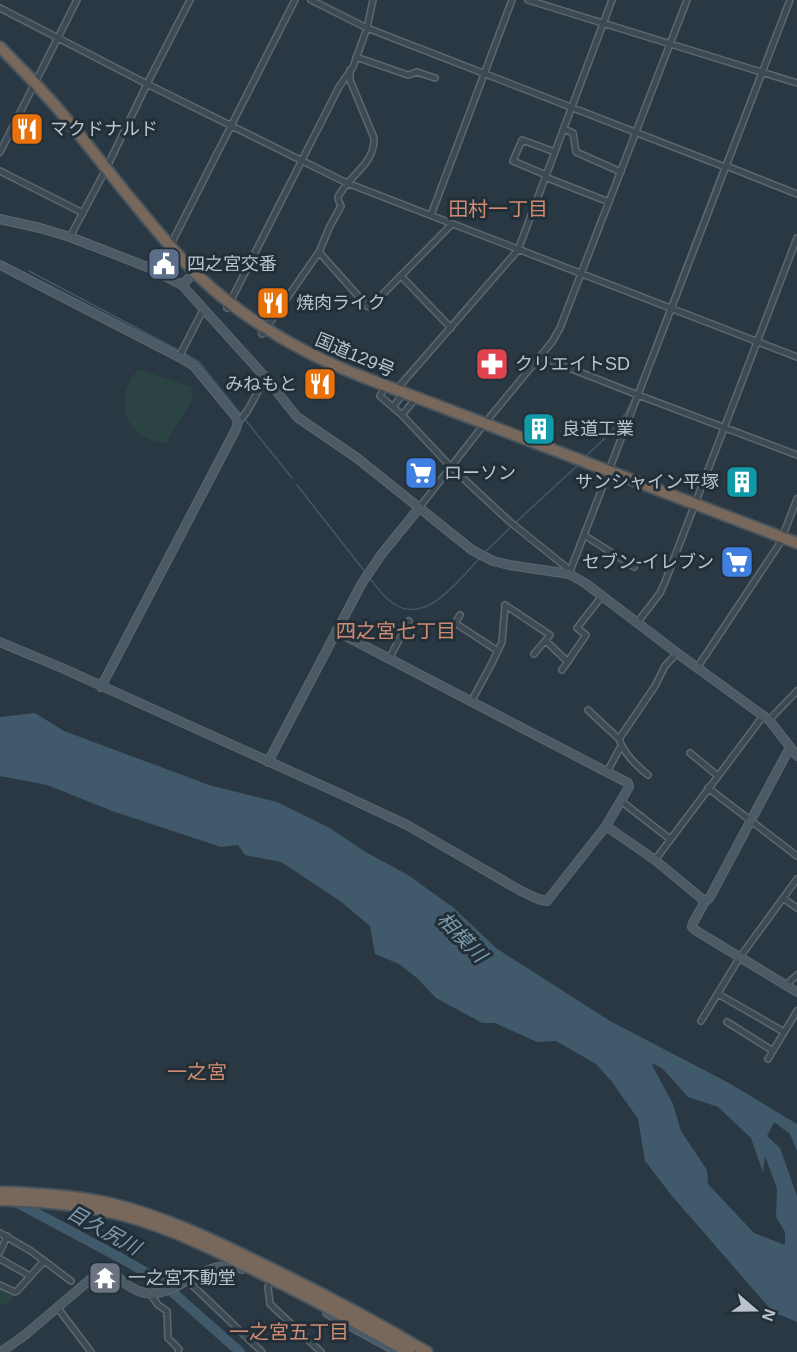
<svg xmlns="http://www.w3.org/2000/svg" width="797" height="1352" font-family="Arial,'Noto Sans JP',sans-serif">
<rect width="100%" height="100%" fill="#293843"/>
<path fill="#2b4443" d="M 139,369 L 191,387 L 193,398 L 166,443 C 125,441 111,398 139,369 Z
M 0,1288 L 14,1294 L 13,1297 L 9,1303 L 0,1305 Z"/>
<path fill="#40596b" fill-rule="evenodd" d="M 35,713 L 64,731 L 209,785 L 277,802 L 330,828 L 364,851 L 408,875 L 454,908 L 496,948 L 610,1021 L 729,1083 L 797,1124 L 797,1151 L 790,1134 L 774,1122 L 767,1136 L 780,1148 L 797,1196 L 797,1322 L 773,1312 L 672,1196 L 645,1161 L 638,1119 L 612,1082 L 596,1064 L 556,1041 L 537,1042 L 495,1023 L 482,1023 L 436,998 L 417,978 L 399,964 L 375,954 L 370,926 L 340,901 L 281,862 L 245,855 L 238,845 L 221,847 L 112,811 L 47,785 L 0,776 L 0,717 ZM 651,1063 L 662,1068 L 688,1097 L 718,1107 L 751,1138 L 763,1173 L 765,1156 L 777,1189 L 776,1217 L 785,1232 L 785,1245 L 754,1233 L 708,1184 L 707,1170 L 681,1131 L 673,1104 Z"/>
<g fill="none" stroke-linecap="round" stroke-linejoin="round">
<path stroke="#40596b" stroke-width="1.5" d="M 724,162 L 758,74
M 29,271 L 180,351
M 669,305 L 720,171
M 184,353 L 199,362 L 292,478
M 636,392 L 666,312
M 585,457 C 605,438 623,424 633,398
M 297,485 L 366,573
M 515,523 L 578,465
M 484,553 L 511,527
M 369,577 C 376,586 384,598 394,604 C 427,626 461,577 481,557"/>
<path stroke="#40596b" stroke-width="10" d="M 12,1200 L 128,1262 L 160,1281 L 240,1352"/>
<g stroke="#5c6770" stroke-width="8">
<path id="street" d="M 311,0 L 367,28 L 725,167 L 729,167 L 797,194
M 528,0 L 797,83
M 0,8 L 147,84 L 347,183 L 797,357
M 356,57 L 408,75 L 417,72 L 435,78
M 350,70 L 350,80 L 374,138 C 375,161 355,172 343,189 C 341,192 339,195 338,197 C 338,200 340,204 341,206 L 330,226 L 319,252 L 367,306 L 370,307 L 452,224
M 564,129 L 573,133 L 576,152 L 621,172
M 0,152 L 77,0
M 0,171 L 83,213
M 546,175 L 513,161 L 522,140 L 555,152
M 545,177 L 609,202
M 431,215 L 512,0
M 70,237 L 106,169 L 147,84 L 190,0
M 170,246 L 295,0
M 401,276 L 451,328
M 227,308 L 339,87 L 353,67 L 367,28 L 373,0
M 262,334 L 319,252
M 179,357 L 203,310
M 541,357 L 638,395 L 797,455
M 397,389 L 518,250 L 612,0
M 382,392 L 380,396 L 402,415 L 451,467 L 509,521 L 566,567 L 569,574
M 393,407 L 400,398
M 402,415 L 412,403
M 238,422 C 249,413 258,390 265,377
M 419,508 L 485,423 L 552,342 L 560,328 L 687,0
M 584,535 L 634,567
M 569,574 L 790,0
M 505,605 L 550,635 L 534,654
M 460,615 L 455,623 L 498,651
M 637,623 L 660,593 L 665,582 L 797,238
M 546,641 L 568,662
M 389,659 L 409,621
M 697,668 L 780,543 L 797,499
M 562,670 L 586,635 L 577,628 L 602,596
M 471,702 L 492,663 L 502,642 L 505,605
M 588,710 L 619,739
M 769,720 L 797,691
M 690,753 L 718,776
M 607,772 L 621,746
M 648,775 C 636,765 624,754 619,739 L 655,686 L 665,666 L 677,653
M 708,788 L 797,856
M 621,801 L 670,839
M 655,860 L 764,715
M 783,898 L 797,908
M 786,985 L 797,975
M 718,994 L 784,1032
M 701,1021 L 740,957 L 797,879
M 727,1022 L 773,1051
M 768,1059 L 797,1011
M 0,1233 L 31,1251 L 71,1281
M 0,1252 L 7,1236
M 0,1259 L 30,1276
M 187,1280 L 262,1352
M 270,1283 L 268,1287 L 270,1304 L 321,1352
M 0,1285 L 15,1292 L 17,1291 L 44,1261
M 150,1293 L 158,1305 L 167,1311 L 168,1338 L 179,1349 L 178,1352
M 57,1307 L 91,1352"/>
</g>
<g stroke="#5c6770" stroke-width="10">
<path id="secondary" d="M 0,219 L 40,228 L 70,237 L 150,268 L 182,285 L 265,377 L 297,417 L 357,458 L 472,550 L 493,561 L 509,565 L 569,574 L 585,583 L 677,653 L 769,720 L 797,756
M 0,265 L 179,357 L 194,366 L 236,417 L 238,422 L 236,429 L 101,687
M 182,285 L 195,272
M 0,642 L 62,668 L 345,796 L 407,825 L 521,891 L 538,899 L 547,901 L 606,826 L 629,787 L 628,783 L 336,631
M 268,762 L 362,583 L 381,555 L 419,508
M 606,826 L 655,860 L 701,898 L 704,903 L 693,923 L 692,927 L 695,930 L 797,992
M 704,903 L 710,897 L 788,751 L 791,748
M 327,1313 L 398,1352
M 1,1352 L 25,1335 L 99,1272 L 105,1269 C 119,1275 128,1290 145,1293 C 176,1299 209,1254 242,1269"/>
</g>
<g stroke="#48545d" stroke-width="14">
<path id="highway" d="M 0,47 C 18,65 36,84 53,103 C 78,132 101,162 125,192 C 155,228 184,266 221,296 C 264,331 311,357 363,377 L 797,543
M 0,1192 C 37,1193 73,1195 109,1203 C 163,1216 212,1239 262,1264 C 318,1291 373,1320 427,1352
M 0,1200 C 33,1201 67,1203 100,1210 C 152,1220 201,1243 248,1267 C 303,1294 356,1322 409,1352"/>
</g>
<use href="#street" stroke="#3e4a53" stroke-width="5"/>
<use href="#secondary" stroke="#4c5a65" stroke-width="8"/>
<use href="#highway" stroke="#78685b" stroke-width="10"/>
</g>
<defs>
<g id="restaurant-square" transform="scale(1.725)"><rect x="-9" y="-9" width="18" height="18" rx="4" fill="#e8710a" stroke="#222f38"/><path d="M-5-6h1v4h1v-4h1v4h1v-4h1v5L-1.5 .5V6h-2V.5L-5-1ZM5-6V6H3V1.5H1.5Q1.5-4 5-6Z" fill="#fff"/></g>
<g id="civic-square" transform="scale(1.725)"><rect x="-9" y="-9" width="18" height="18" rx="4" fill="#5c6f8a" stroke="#222f38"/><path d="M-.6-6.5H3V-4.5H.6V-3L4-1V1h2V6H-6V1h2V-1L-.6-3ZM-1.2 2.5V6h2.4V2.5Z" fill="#fff"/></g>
<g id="pharmacy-square" transform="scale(1.725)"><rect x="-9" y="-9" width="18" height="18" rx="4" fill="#e0444e" stroke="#222f38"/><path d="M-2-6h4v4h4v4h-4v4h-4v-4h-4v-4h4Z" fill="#fff"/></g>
<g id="building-square" transform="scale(1.725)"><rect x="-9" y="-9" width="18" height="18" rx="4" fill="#0f9aa8" stroke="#222f38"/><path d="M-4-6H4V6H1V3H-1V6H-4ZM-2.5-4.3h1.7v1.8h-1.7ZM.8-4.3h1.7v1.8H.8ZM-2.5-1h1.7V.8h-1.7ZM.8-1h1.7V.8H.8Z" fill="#fff"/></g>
<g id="supermarket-square" transform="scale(1.725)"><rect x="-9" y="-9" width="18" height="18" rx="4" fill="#3f7fe0" stroke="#222f38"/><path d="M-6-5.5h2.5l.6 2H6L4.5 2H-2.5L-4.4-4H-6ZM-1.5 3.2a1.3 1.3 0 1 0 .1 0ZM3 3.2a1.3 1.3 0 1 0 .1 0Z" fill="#fff"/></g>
<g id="temple-square" transform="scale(1.725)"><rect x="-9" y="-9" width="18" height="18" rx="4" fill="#6b7280" stroke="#222f38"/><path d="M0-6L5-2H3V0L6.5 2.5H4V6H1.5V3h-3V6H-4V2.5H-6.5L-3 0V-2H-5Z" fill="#fff"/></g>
</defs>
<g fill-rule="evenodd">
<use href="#restaurant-square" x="27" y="129"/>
<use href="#civic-square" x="164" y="264"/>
<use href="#restaurant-square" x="273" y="303"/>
<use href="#pharmacy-square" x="492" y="364"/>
<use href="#restaurant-square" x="320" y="384"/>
<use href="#building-square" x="539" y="429"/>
<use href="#supermarket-square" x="421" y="473"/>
<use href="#building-square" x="742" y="482"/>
<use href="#supermarket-square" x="737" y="562"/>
<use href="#temple-square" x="105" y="1278"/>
</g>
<g text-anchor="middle" stroke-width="6" stroke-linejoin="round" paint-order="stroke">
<g font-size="18" fill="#bbc4cc" stroke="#222f38" text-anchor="start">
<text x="50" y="135">マクドナルド</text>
<text x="187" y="270">四之宮交番</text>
<text x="296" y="309">焼肉ライク</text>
<text x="515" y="370">クリエイトSD</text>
<text x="297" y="390" text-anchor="end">みねもと</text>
<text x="562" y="435">良道工業</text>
<text x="444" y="479">ローソン</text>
<text x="719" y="488" text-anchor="end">サンシャイン平塚</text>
<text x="714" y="568" text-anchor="end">セブン-イレブン</text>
<text x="128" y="1284">一之宮不動堂</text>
</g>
<g font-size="18" fill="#bbc4cc" stroke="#222f38">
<text transform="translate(355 355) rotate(23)" y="6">国道129号</text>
</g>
<g font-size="20" fill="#d18b71" stroke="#222f38">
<text x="498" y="216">田村一丁目</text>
<text x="396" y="638">四之宮七丁目</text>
<text x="197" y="1079">一之宮</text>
<text x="289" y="1339">一之宮五丁目</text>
</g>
<g font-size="20" font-style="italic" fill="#7d99ad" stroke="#222f38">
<text transform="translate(462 937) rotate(46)" y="7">相模川</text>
<text transform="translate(104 1230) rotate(29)" y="7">目久尻川</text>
</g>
</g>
<g transform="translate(755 1310) rotate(110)" stroke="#222f38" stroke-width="4.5" paint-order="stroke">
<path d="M0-4.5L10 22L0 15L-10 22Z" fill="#bbc4cc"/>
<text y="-9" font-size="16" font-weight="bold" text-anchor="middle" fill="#bbc4cc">N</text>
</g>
</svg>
